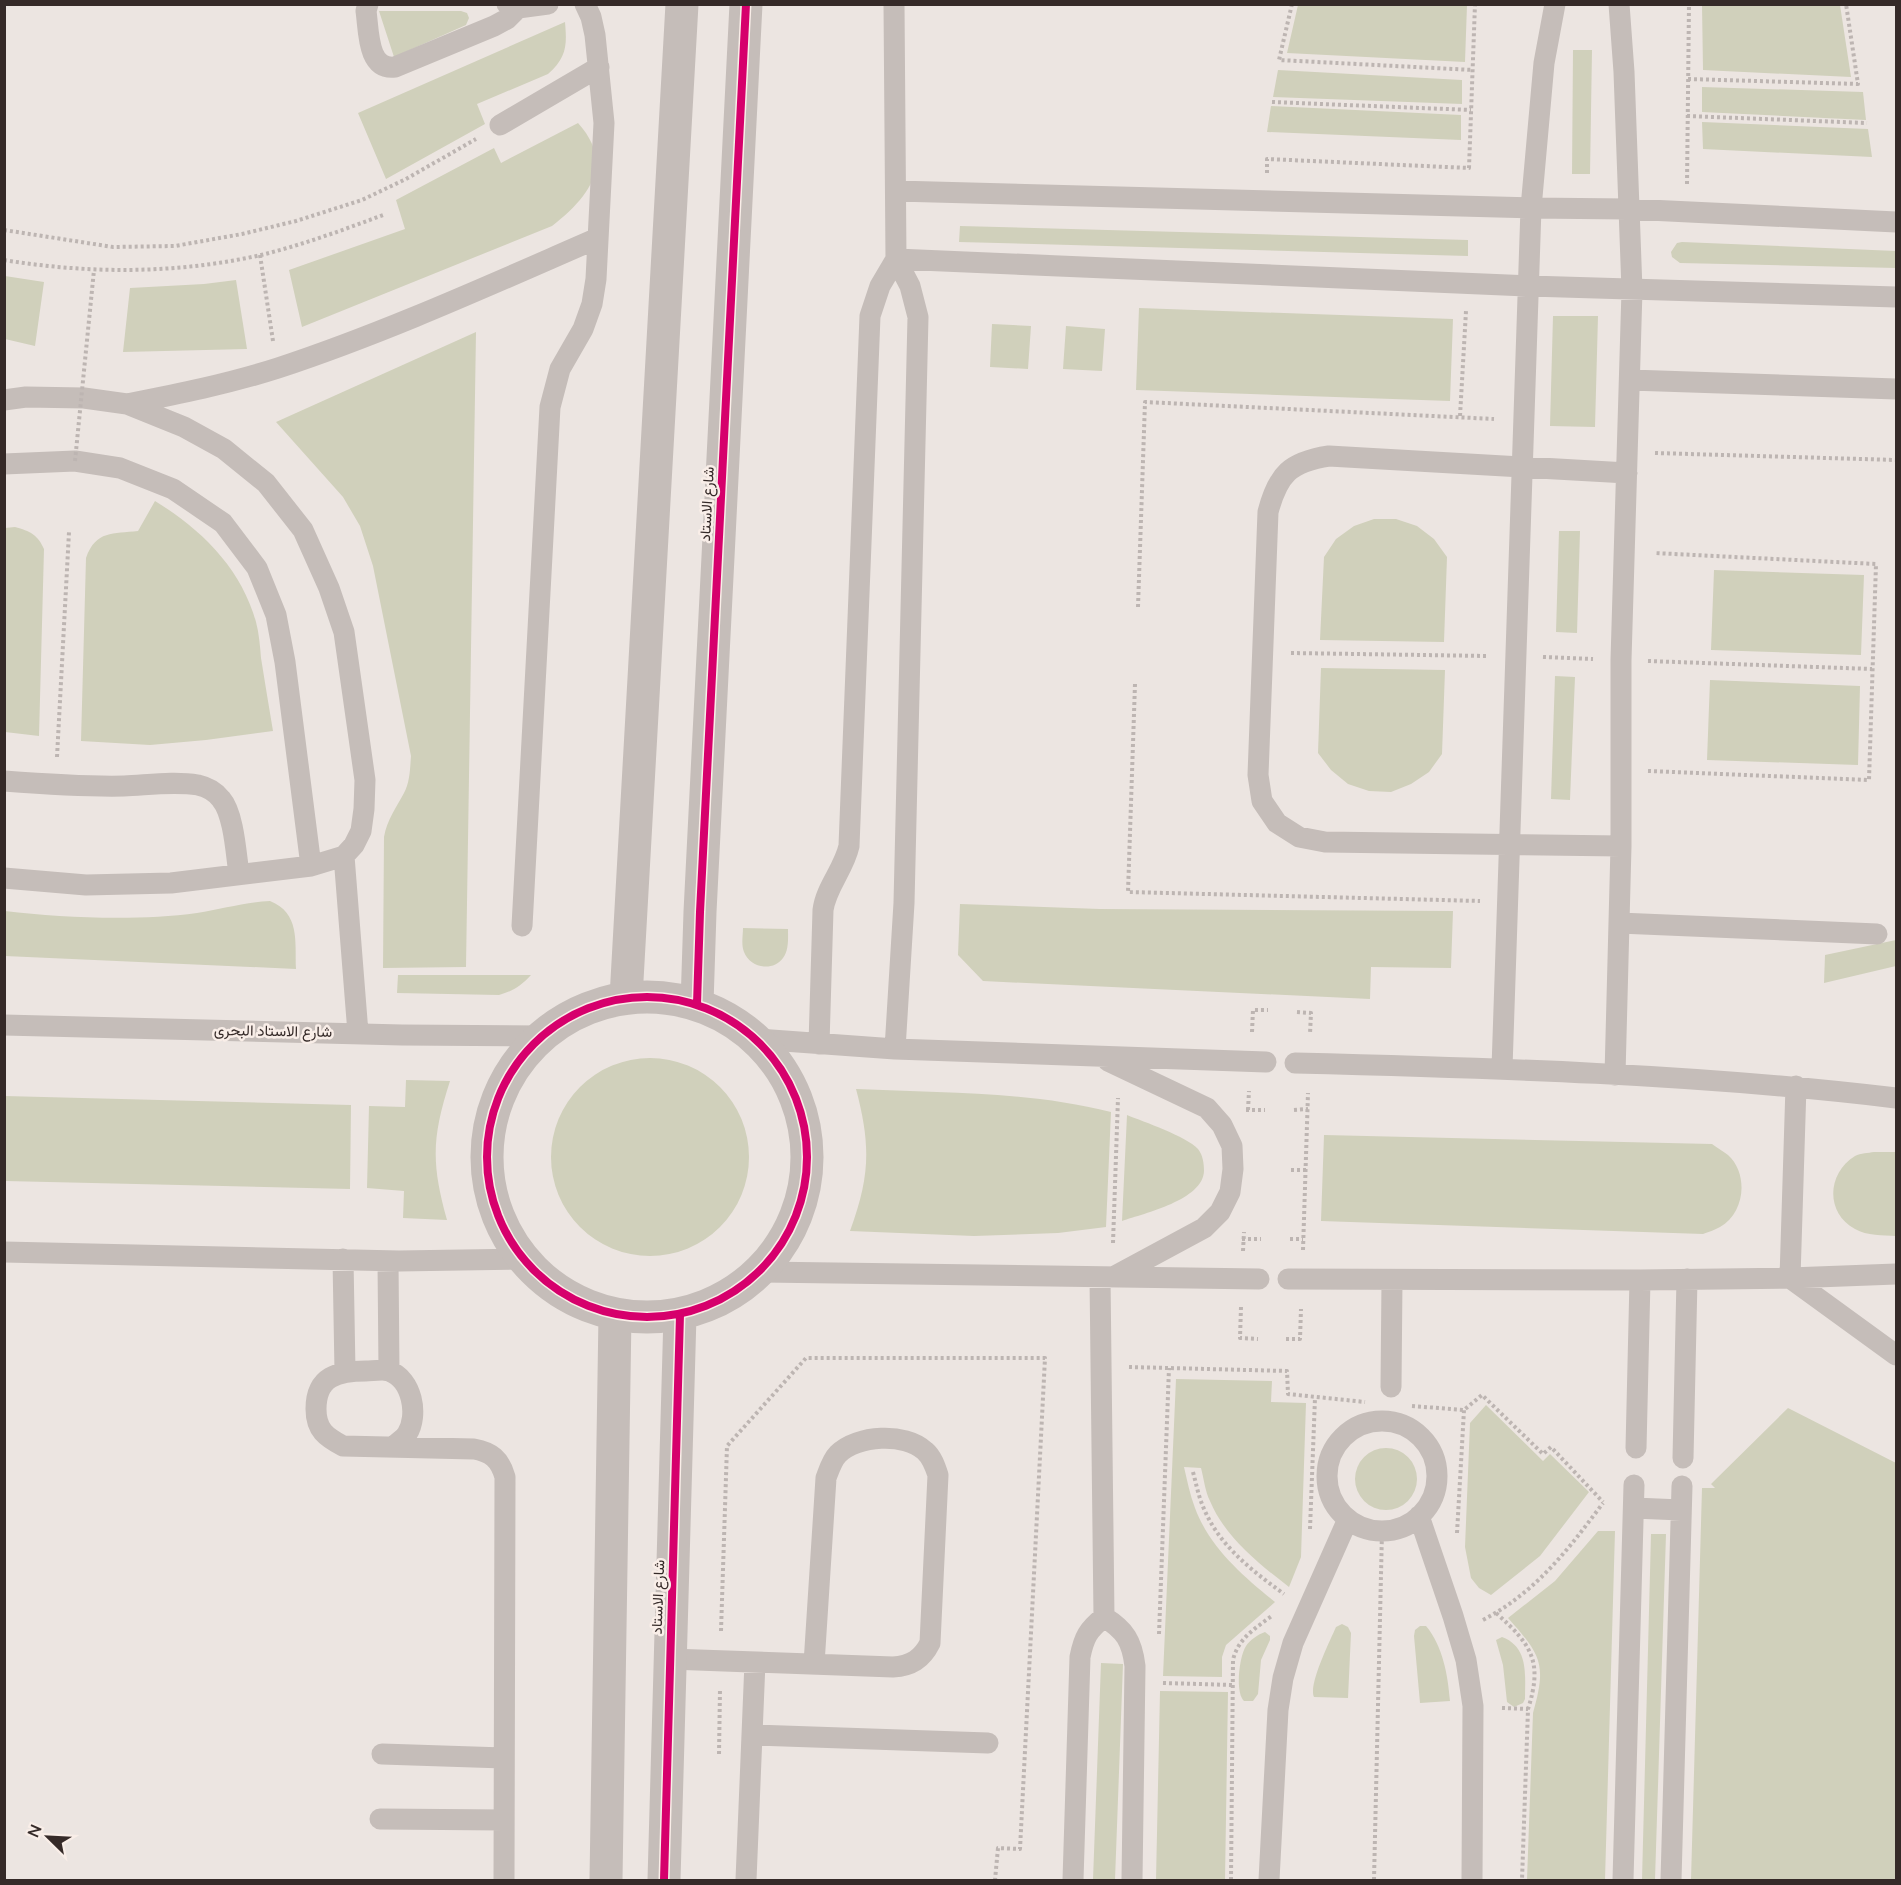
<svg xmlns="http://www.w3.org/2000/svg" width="1901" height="1885" font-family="Mulish,Vazirmatn,sans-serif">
<rect width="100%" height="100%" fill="#ece5e1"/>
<path fill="#d0d0bb" d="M 1298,5 L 1467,5 L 1465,62 L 1287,53 Z
M 1702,5 L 1840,5 L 1851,77 L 1703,70 Z
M 379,11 L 461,11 L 467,13 L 469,18 L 466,25 L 394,57 Z
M 565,22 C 567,45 567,57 548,74 L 477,104 L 485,124 L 386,179 L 358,113 Z
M 1573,50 L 1592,50 L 1590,174 L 1572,174 Z
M 1278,70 L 1462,80 L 1462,104 L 1273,97 Z
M 1702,87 L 1863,92 L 1866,120 L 1702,112 Z
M 1271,106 L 1461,115 L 1461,140 L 1267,132 Z
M 1702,122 L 1868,129 L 1872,157 L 1703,149 Z
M 578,123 C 615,164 589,197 552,226 L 302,327 L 289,270 L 405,229 L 396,200 L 494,148 L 501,163 Z
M 960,226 L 1468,240 L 1468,256 L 959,242 Z
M 1682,242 L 1896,251 L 1896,268 L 1680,263 L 1672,257 L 1671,252 L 1677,243 Z
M 5,276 L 44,282 L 35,346 L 5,339 Z
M 236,280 L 247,349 L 123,352 L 130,288 L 204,284 Z
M 1139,308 L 1453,319 L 1450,401 L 1136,390 Z
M 1553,316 L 1598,316 L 1595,427 L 1550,426 Z
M 992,324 L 1031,326 L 1028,369 L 990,367 Z
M 1066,326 L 1105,329 L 1102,371 L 1063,369 Z
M 476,332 L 466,967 L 383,968 L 384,837 C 387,820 396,808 404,793 C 410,782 410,769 411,756 L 373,566 L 360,526 L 343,497 L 276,422 Z
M 155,501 C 201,529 241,568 256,622 C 259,633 260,646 261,658 C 265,683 269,707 273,731 L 206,740 L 150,745 L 81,741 L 86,558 C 96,530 113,534 138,531 Z
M 1374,519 L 1396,519 L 1417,526 L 1434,539 L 1447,557 L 1444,642 L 1320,640 L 1324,557 L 1336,539 L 1354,526 Z
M 15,527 C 30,531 38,535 44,549 L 39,736 L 5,732 L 5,528 Z
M 1559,531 L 1580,531 L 1577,633 L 1556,632 Z
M 1714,570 L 1864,575 L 1861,655 L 1711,650 Z
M 1321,668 L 1445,670 L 1442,754 L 1429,772 L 1411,784 L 1391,792 L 1369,791 L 1348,784 L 1331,770 L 1318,753 Z
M 1555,676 L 1575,677 L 1570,800 L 1551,799 Z
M 1710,680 L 1860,686 L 1858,765 L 1707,760 Z
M 270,901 C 300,913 295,941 296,969 L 5,956 L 5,911 C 64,918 138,921 197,913 C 222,909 245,902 270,901 Z
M 960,904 L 1100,909 L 1453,911 L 1451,968 L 1371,967 L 1370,999 L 983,981 L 958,955 Z
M 743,928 L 788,929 C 788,939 789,950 783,958 C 773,972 750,968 744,952 C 741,945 743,935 743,928 Z
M 1896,940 L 1896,966 L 1824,983 L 1825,955 Z
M 398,975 L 531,975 C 521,986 513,991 499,995 L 397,993 Z
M551 1157a99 99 0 1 1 198 0a99 99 0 1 1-198 0Z
M 406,1080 L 450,1081 C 432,1137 431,1163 447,1220 L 403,1218 L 404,1191 L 367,1188 L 369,1106 L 405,1107 Z
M 856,1089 C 941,1093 1028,1091 1111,1112 L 1106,1227 L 1058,1233 L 974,1236 L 850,1231 C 870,1176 871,1146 856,1089 Z
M 5,1096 L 351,1105 L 350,1189 L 5,1181 Z
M 1127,1115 C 1144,1122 1186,1136 1198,1149 C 1203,1155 1204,1164 1204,1171 C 1203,1200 1145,1213 1122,1221 Z
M 1324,1135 L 1712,1144 C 1717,1148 1723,1151 1728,1155 C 1749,1174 1745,1213 1720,1227 C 1715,1230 1708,1232 1703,1234 L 1321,1221 Z
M 1874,1152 L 1896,1152 L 1896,1236 C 1883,1235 1867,1236 1855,1229 C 1825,1213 1827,1173 1855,1156 C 1861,1153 1868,1153 1874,1152 Z
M 1176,1379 L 1272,1381 L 1271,1402 L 1306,1403 L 1301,1557 L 1289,1587 C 1259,1564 1225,1537 1210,1501 C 1205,1491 1204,1479 1201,1468 L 1184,1467 C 1187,1480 1190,1495 1195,1508 C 1210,1548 1243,1576 1275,1602 L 1226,1645 L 1222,1657 L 1222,1677 L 1163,1676 Z
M 1486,1405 L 1543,1461 L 1550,1454 L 1589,1492 L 1540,1556 L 1491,1595 L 1479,1588 L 1471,1578 L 1465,1547 L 1470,1423 Z
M 1788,1408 L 1896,1463 L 1896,1880 L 1691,1880 L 1702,1488 L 1715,1488 L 1711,1484 Z
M1355 1479a31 31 0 1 1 62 0a31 31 0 1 1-62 0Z
M 1598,1531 L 1615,1531 L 1605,1880 L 1527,1880 L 1533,1713 C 1547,1664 1541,1655 1508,1618 L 1555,1581 Z
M 1651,1534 L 1666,1534 L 1655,1880 L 1642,1880 Z
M 1342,1624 L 1348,1627 L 1351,1633 L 1348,1698 L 1314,1697 C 1308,1685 1330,1641 1336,1627 Z
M 1420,1626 L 1426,1626 C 1443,1646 1448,1676 1450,1701 L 1420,1703 L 1414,1636 L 1415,1630 Z
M 1265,1632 L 1270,1636 L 1270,1640 L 1261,1660 L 1258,1694 L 1253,1701 L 1244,1701 C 1235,1693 1239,1657 1246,1646 C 1250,1640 1257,1635 1265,1632 Z
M 1502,1637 C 1529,1647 1525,1675 1525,1699 L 1523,1703 L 1514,1707 L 1507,1702 L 1503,1665 L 1496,1640 Z
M 1101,1663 L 1123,1664 L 1115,1880 L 1093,1880 Z
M 1160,1691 L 1228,1692 L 1225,1880 L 1156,1880 Z"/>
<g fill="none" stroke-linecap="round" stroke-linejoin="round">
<path stroke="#bdb5b2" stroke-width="4" stroke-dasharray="3 3" stroke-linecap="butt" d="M 1292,4 L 1279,60 L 1473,70
M 1688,79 L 1858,84 L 1846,4
M 1272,102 L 1471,110
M 1687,116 L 1867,123
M 1267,173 L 1267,159 L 1469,168 L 1475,4
M 1687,184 L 1689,4
M 4,230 L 113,247 L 175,246 L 242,234 L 296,221 L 362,200 L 406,179 L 476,139
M 260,255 L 273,341
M 4,260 C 89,274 177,274 261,255 C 302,245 343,230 383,215
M 1460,416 L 1466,311
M 1655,453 L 1896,460
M 1138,607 L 1145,402 L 1494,419
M 1291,653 L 1488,656
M 1543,657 L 1593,659
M 1648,661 L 1872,669
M 1135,684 L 1128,892 L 1480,901
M 57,757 L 69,532
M 1648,771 L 1869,780 L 1876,564 L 1654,553
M 1297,1012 L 1311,1013 L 1310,1034
M 1252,1032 L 1253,1010 L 1268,1010
M 1246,1110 L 1265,1110
M 1248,1110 L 1249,1091
M 1294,1110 L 1308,1109
M 1291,1170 L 1306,1170
M 1242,1239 L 1261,1239
M 1290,1239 L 1303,1239
M 1113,1243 L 1118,1098
M 1303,1250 L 1308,1093
M 1243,1251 L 1244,1232
M 1241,1307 L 1240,1338 L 1258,1339
M 1286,1339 L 1300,1339 L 1301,1309
M 1129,1367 L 1287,1371 L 1288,1394 L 1365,1402
M 1412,1406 L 1464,1410 L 1482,1395 L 1543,1454 L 1551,1447 L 1603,1502
M 1193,1472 C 1196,1483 1198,1494 1202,1504 C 1217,1544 1251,1570 1284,1594
M 1310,1529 L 1315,1398
M 1457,1533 L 1464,1410
M 1496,1613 C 1532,1645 1543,1662 1528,1709 L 1522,1880
M 1483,1620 C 1536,1592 1568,1550 1603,1503
M 721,1631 L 727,1446 L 806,1358 L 1045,1358 L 1020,1849 L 998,1848 L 995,1880
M 1159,1634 L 1169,1368
M 1163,1683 L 1233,1685
M 1502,1708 L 1528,1709
M 719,1754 L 720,1689
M 1231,1880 L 1233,1660 C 1238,1638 1256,1628 1273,1615
M 1374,1880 L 1382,1531"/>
<path stroke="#c5bdb9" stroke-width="21" d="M 368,4 L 366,11 C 369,31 367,70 395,67 L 494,26 L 507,19 L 518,8
M 507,4 L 518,8 L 548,4
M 894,4 L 896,259 L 910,286 L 918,317 L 904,903 L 895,1049
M 500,125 L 599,67
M 896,191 L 1531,208 L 1628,209 L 1896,222
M 896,259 L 1529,286 L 1896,297
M 1630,380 L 1896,389
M 4,400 L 26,397 L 84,398 L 127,404 L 184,427 L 224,449 L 266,483 L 303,530 L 329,588 L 344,632 L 365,780 L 364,809 L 361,831 L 354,845 L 344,856 L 311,866 L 171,883 L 86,885 L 4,878
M 127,404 C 178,394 228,384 278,368 C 387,332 492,284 598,238
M 4,464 L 75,461 L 120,468 L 173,489 L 223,523 L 257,568 L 276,615 L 285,662 L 311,866
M 4,781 C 44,784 84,787 124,786 C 148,785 174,781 198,785 C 207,787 215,791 221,799 C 234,814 236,854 239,874
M 1621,846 L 1325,842 L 1299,837 L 1277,823 L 1262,801 L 1258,775 L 1268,512 C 1278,474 1290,462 1329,456 L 1627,473
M 344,856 L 358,1033
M 1619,923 L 1877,934
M 522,926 L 550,407 L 560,369 L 583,329 L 592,304 L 596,279 L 604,123 L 595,35 L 591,17 L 585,4
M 4,1025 L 402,1035 L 542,1036
M 757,1039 L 895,1049 L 1266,1062
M 819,1044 L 823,910 C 826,887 844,869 849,846 L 870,316 L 880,286 L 896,259
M 1108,1061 L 1207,1108 L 1222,1125 L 1232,1146 L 1233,1169 L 1230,1192 L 1220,1212 L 1204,1228 L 1115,1276
M 1295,1063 C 1496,1068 1697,1074 1896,1098
M 1502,1068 L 1531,208 L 1544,63 L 1555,4
M 1615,1075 L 1621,846 L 1621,660 L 1632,290 L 1624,72 L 1619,4
M 1796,1086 L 1790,1278 L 1896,1355
M 4,1252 L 399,1261 L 522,1259
M 343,1259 L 345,1371
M 388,1261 L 389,1371
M 760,1272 L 1259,1279
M 1100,1277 L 1104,1617
M 1288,1279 L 1640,1280 L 1790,1278 L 1896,1274
M 1391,1387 L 1392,1280
M1327 1476a55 55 0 1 1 110 0a55 55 0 1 1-110 0Z
M 393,1447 C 397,1443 404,1439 407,1434 C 419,1415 412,1379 389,1371 C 383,1369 372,1371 366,1371 C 338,1371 316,1376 316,1409 C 316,1430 326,1437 343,1446 L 474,1449 C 491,1452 500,1459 505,1477 L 504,1880
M 1636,1448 L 1640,1280
M 1683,1458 L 1687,1279
M 1634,1508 L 1681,1510
M 1419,1516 L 1453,1616 L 1466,1660 L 1473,1706 L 1472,1880
M 1104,1617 C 1125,1630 1132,1641 1135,1666 L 1132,1880
M 670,1659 L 893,1667 C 911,1666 922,1659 930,1643 L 938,1475 C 935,1466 932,1457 925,1451 C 905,1432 857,1435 838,1454 C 832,1460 829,1470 826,1478 L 814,1664
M 752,1735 L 988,1743
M 382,1754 L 504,1758
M 380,1819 L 504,1820
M 746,1880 L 755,1662
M 1073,1880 L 1080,1657 C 1084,1637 1088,1630 1104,1617
M 1269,1880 L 1278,1710 L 1283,1678 L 1293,1643 L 1348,1519
M 1623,1880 L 1634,1485
M 1671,1880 L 1682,1486"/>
<path stroke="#c5bdb9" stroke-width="33" d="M487 1157a160 160 0 1 1 320 0a160 160 0 1 1-320 0Z
M 626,998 L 682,4
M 697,1004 L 700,912 L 746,4
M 606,1880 L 615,1315
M 664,1880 L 680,1315"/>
<path stroke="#bdb5b2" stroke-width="4" stroke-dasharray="3 3" stroke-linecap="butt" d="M 75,461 L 94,270"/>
<g stroke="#f9eee8" stroke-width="11">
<path id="cycleway" d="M487 1157a160 160 0 1 1 320 0a160 160 0 1 1-320 0Z
M 697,1004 L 700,912 L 746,4
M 664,1880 L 680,1315"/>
</g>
<use href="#cycleway" stroke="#d6006c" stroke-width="8"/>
</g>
<g text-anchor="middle" stroke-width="5" stroke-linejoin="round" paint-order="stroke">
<g font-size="15" fill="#352a28" stroke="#f9eee8">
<text transform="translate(707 504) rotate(-87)" y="5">شارع الاستاد</text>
<text transform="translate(273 1031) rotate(1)" y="5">شارع الاستاد البحرى</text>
<text transform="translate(658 1597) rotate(-88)" y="5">شارع الاستاد</text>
</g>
</g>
<rect width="1901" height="1885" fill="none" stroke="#352a28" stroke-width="12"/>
<g transform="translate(48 1837) rotate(294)" stroke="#f9eee8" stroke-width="4.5" paint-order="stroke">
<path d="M0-4.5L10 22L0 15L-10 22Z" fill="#352a28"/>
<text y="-9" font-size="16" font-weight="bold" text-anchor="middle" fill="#352a28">N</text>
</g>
</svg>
